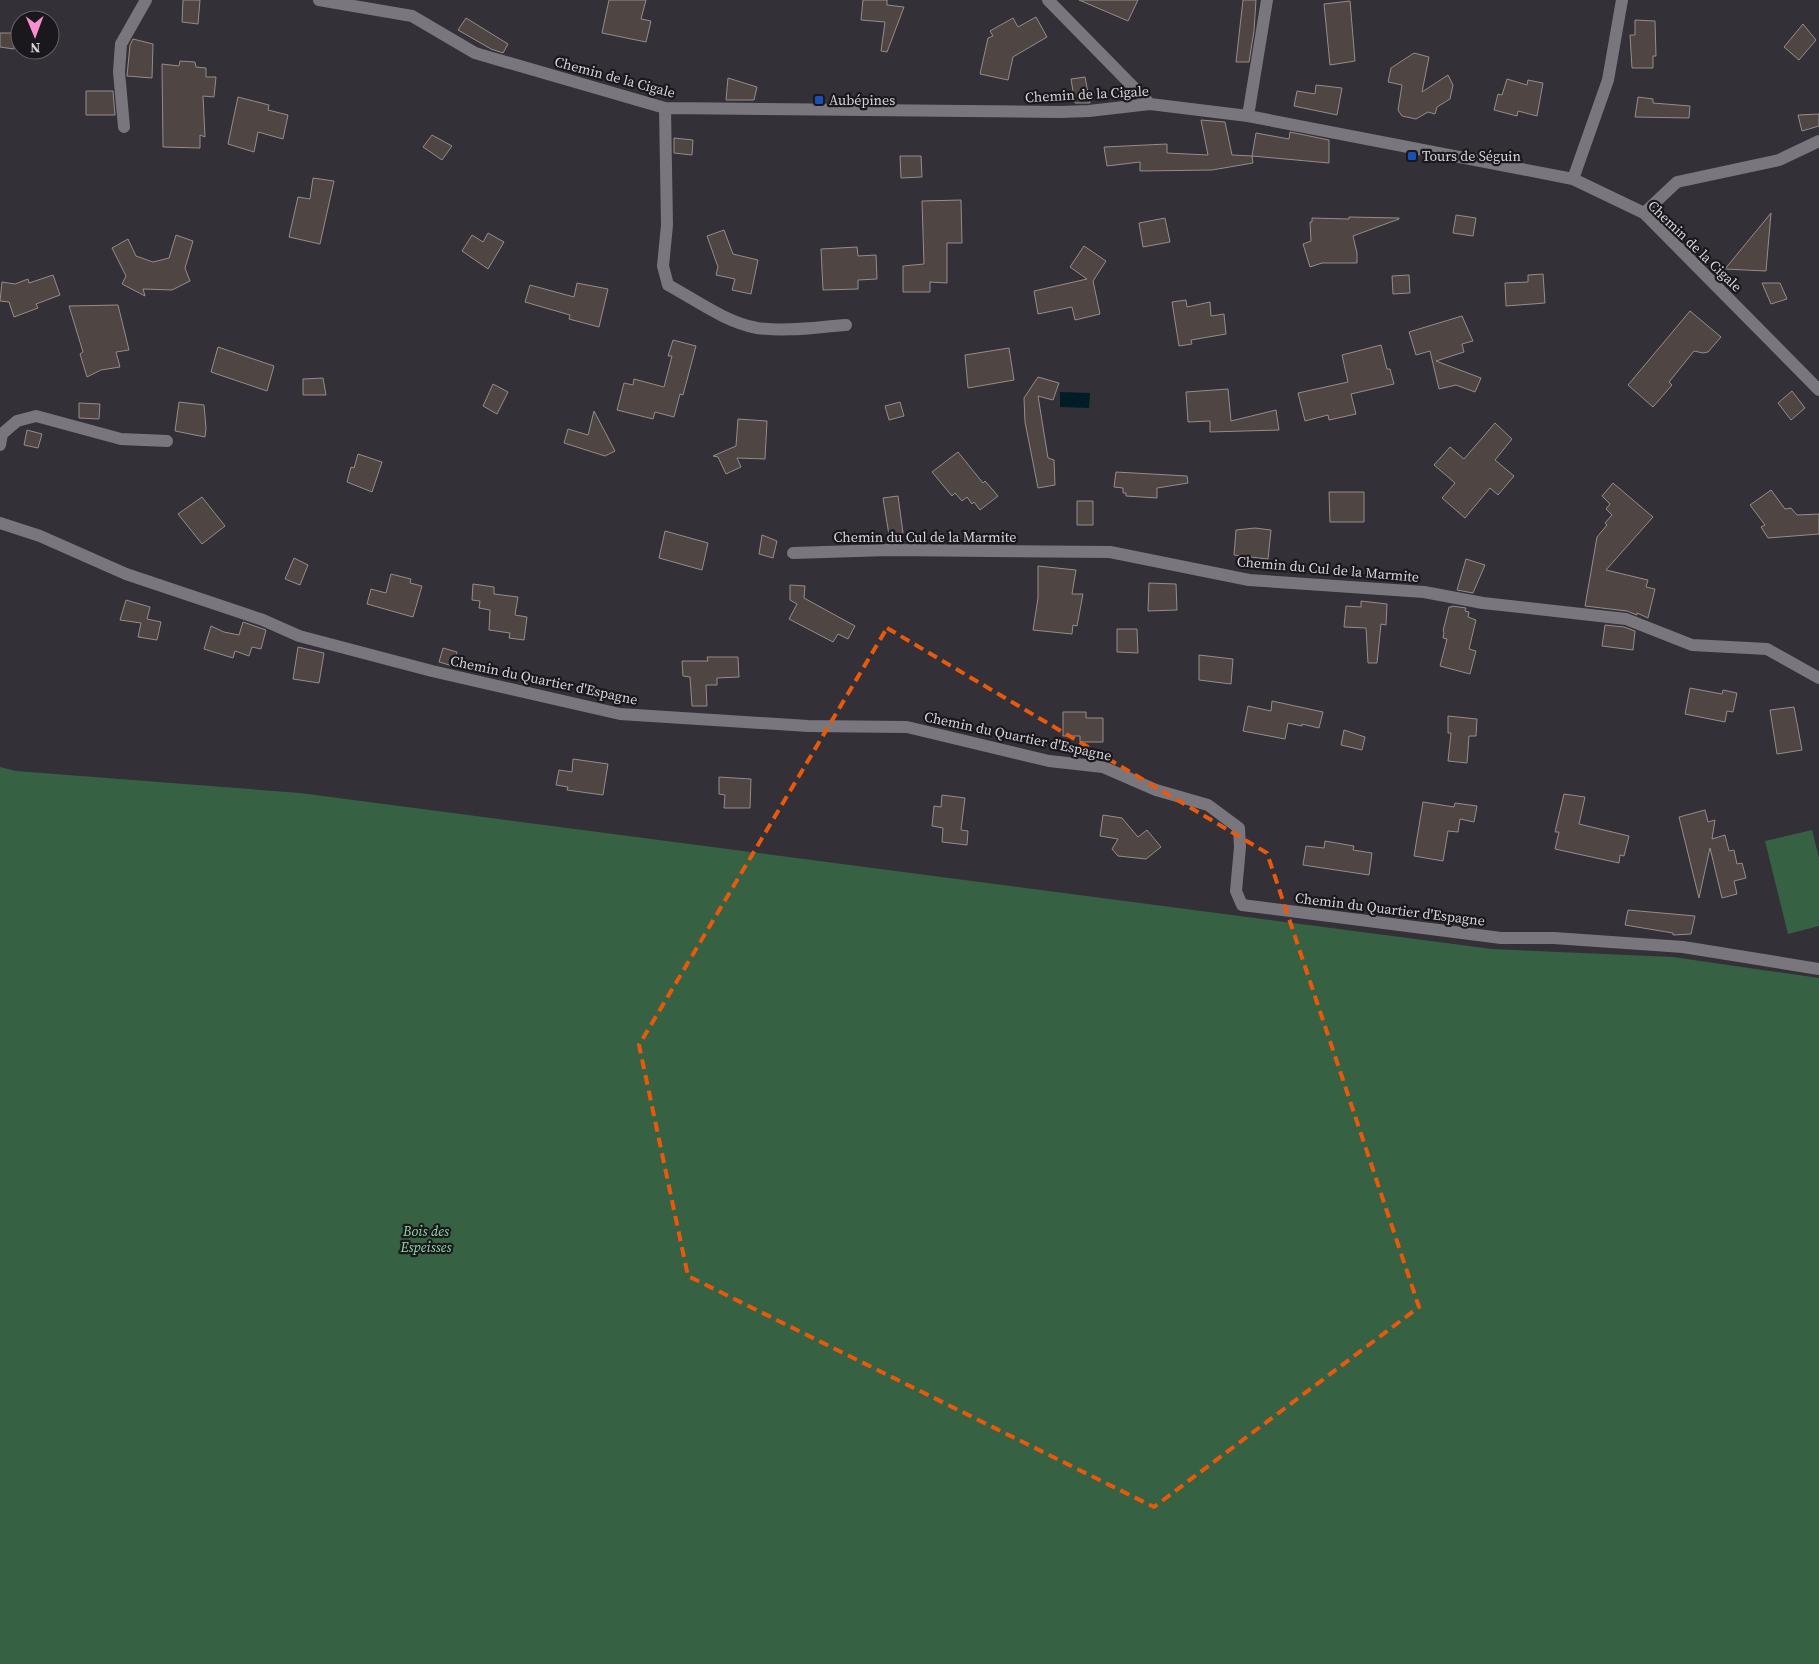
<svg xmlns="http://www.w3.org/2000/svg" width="1819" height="1664" font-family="'Source Serif 4',serif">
<rect width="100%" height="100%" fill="#333037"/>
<path fill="#366243" d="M 0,767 L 16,771 L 300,793 L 1492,949 L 1673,957 L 1819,978 L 1819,1664 L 0,1664 Z
M 1812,830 L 1819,858 L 1819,926 L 1788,934 L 1765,841 Z"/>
<path fill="#001d27" d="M 1060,392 L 1090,393 L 1089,408 L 1060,407 Z"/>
<path fill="#4f4643" stroke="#968c89" d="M 183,0 L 200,0 L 198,24 L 182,22 Z
M 609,0 L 646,0 L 641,19 L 651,21 L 646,42 L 602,33 Z
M 863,0 L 887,0 L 887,5 L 904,7 L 887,52 L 881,51 L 885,22 L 861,20 Z
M 1079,0 L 1138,0 L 1128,21 Z
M 1243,0 L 1256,0 L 1254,31 L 1249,62 L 1236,62 Z
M 1350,1 L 1355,61 L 1330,65 L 1324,4 Z
M 1036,17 L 1047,37 L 1013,57 L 1008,80 L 980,74 L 988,38 L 993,36 L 990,31 L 1013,18 L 1018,27 Z
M 466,18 L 508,44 L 503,53 L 491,49 L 458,30 Z
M 1635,20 L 1655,21 L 1656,56 L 1653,56 L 1653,68 L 1632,68 L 1630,35 L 1635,35 Z
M 1803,24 L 1816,40 L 1799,60 L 1784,47 Z
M 0,33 L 15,33 L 14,49 L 0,47 Z
M 133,39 L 153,44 L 152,78 L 127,76 L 130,45 Z
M 1414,53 L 1429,57 L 1422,92 L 1448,75 L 1453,85 L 1450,99 L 1437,107 L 1435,114 L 1428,112 L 1416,119 L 1402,116 L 1398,110 L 1402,85 L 1388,82 L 1391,68 Z
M 180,61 L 195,62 L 196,67 L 206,68 L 206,77 L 216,77 L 214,97 L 203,96 L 205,137 L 200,135 L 200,148 L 163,147 L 162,64 L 179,66 Z
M 1085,77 L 1090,103 L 1075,103 L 1071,79 Z
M 728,78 L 757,87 L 754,100 L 726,100 Z
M 1507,79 L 1527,85 L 1528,80 L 1543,83 L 1537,116 L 1518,111 L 1517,116 L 1494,110 L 1498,94 L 1502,95 Z
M 1316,85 L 1342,88 L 1337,115 L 1294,106 L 1297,91 L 1315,94 Z
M 86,91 L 113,91 L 115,115 L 86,115 Z
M 238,97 L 269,105 L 268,110 L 288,115 L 283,139 L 258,132 L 254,152 L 228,144 Z
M 1638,97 L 1653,99 L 1653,103 L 1690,106 L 1689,118 L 1635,117 Z
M 1819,114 L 1819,126 L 1802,131 L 1798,115 Z
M 1201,120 L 1225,122 L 1232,155 L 1252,156 L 1256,133 L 1289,139 L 1290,132 L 1329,140 L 1329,163 L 1252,156 L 1253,163 L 1212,170 L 1140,171 L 1140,162 L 1107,166 L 1104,147 L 1167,144 L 1167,153 L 1208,155 Z
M 432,135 L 452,146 L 442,160 L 423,147 Z
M 674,138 L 693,140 L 692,155 L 674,153 Z
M 900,156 L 921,156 L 922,177 L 901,178 Z
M 313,178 L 334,181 L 320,244 L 289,237 L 298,197 L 310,199 Z
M 961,200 L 962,243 L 947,243 L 947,283 L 930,282 L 930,292 L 903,292 L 903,266 L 924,264 L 922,201 Z
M 1771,213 L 1766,271 L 1725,269 Z
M 1456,215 L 1476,218 L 1473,236 L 1453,233 Z
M 1349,217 L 1399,218 L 1399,219 L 1353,236 L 1357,253 L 1357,263 L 1322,263 L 1310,267 L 1303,244 L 1311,241 L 1310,222 L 1312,222 L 1312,218 L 1349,219 Z
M 1165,218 L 1170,242 L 1143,247 L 1139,223 Z
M 724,230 L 733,254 L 758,260 L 751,294 L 732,290 L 735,279 L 716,275 L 718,267 L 707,236 Z
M 488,233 L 504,242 L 488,269 L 462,251 L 472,235 L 483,242 Z
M 176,235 L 193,241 L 185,268 L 190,281 L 172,290 L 143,289 L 145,296 L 122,284 L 126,276 L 112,248 L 128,239 L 136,256 L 153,262 L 169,258 Z
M 1084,246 L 1106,261 L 1093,281 L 1100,314 L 1075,320 L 1072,307 L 1038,314 L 1034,291 L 1087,279 L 1070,267 Z
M 857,247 L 858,256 L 876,255 L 877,279 L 858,280 L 858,289 L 823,290 L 821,249 Z
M 1543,274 L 1545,303 L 1506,306 L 1505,283 L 1528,282 L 1528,275 Z
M 53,275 L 60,295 L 36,304 L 38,308 L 14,317 L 9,302 L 0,301 L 2,282 L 15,284 L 28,279 L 29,283 Z
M 1409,275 L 1410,293 L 1393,294 L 1392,276 Z
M 577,283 L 608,289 L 599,327 L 569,319 L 570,315 L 525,302 L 530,285 L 574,297 Z
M 1762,283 L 1780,283 L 1787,299 L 1771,304 Z
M 1186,300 L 1187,307 L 1210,302 L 1211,316 L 1224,314 L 1226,334 L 1191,340 L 1192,344 L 1179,346 L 1172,302 Z
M 118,305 L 129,350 L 116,352 L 120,367 L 101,370 L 87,377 L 80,354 L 83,352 L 69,306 Z
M 1690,311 L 1721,337 L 1708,352 L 1703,353 L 1694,351 L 1669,382 L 1672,385 L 1653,407 L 1628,385 Z
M 1462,316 L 1473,341 L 1462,344 L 1464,352 L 1436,361 L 1481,378 L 1475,392 L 1456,385 L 1439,389 L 1430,351 L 1416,355 L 1409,332 Z
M 673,340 L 696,346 L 683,395 L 680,394 L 674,417 L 655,412 L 653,419 L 617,410 L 624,383 L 633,385 L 634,379 L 664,387 L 672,356 L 668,356 Z
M 1381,345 L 1387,369 L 1390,369 L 1394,384 L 1351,394 L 1356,414 L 1329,420 L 1328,415 L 1305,421 L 1298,393 L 1348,382 L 1342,355 Z
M 218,347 L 274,366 L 267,391 L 211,372 Z
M 1009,348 L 1014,380 L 968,388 L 965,355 Z
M 1038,377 L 1059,383 L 1053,400 L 1038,396 L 1048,458 L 1054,460 L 1055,485 L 1038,488 L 1025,422 L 1024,398 Z
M 323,378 L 326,395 L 303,395 L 303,379 Z
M 493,384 L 508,392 L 497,414 L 483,406 Z
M 1228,389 L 1231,421 L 1276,410 L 1279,430 L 1210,432 L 1210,421 L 1188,422 L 1186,392 Z
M 1792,391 L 1805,408 L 1791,420 L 1778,403 Z
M 179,402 L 204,405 L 206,428 L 205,437 L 175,431 Z
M 900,402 L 904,416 L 889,420 L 885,406 Z
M 79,403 L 100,404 L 99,419 L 79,418 Z
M 594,411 L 615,451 L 605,456 L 564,443 L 568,429 L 588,435 Z
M 738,419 L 767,421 L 765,459 L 737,458 L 741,467 L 726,474 L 718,457 L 713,456 L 736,446 Z
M 1495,423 L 1512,439 L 1495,460 L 1514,476 L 1498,495 L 1490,488 L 1465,518 L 1442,498 L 1455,483 L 1434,465 L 1450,447 L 1464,459 Z
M 27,430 L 42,434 L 38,448 L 24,445 Z
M 958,452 L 983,483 L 985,481 L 998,496 L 980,510 L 974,502 L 972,504 L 967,497 L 962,501 L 955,493 L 952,496 L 932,472 Z
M 358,454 L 382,462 L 372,492 L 347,482 L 351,467 L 354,468 Z
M 1116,472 L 1187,476 L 1188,483 L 1157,488 L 1157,498 L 1126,496 L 1126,493 L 1123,493 L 1123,488 L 1114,487 Z
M 1613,483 L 1653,517 L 1606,570 L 1648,580 L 1646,587 L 1655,589 L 1648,618 L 1637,613 L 1637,615 L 1627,611 L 1585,606 L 1597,537 L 1607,525 L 1605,523 L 1612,515 L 1606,509 L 1610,504 L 1602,496 Z
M 1771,490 L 1785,509 L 1791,508 L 1797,515 L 1819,514 L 1819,534 L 1768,538 L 1761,527 L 1765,525 L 1750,505 Z
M 1329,492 L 1364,492 L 1364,522 L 1330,522 Z
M 898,496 L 903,533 L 889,535 L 883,498 Z
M 202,497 L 225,526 L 202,544 L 178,514 Z
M 1077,501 L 1093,501 L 1093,525 L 1077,525 Z
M 1255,528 L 1271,530 L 1268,559 L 1234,555 L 1236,530 Z
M 665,531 L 708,543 L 702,570 L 659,558 Z
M 762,535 L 777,541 L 773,558 L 759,554 Z
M 294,558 L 308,565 L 300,585 L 285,579 Z
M 1466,559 L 1485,565 L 1473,593 L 1457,590 Z
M 1038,566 L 1076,570 L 1072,594 L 1083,594 L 1077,626 L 1073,625 L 1072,634 L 1033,630 L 1038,598 Z
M 391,574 L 411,579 L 410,583 L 422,586 L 413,617 L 367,604 L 371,589 L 386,593 Z
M 1149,583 L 1176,584 L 1177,610 L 1148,611 Z
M 473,584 L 494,587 L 494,594 L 518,597 L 515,615 L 527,617 L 524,640 L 509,638 L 510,633 L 489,630 L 490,610 L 479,608 L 480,601 L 472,600 Z
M 790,585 L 805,586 L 804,598 L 855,626 L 848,639 L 838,634 L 833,642 L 789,619 L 797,604 L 790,600 Z
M 126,600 L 150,607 L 147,619 L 161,622 L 157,640 L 138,637 L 141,623 L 120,620 Z
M 1361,601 L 1387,604 L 1386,625 L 1381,624 L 1377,663 L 1368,663 L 1366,628 L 1344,627 L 1346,606 L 1361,607 Z
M 1452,606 L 1466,608 L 1465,611 L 1469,612 L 1468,617 L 1476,620 L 1469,649 L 1476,651 L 1470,674 L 1440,666 L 1447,639 L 1443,638 L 1444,632 L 1443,631 L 1449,607 L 1452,607 Z
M 243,622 L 266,630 L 261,649 L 252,647 L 249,656 L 235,651 L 233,658 L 204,649 L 211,626 L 224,632 L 239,635 Z
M 1605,625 L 1624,627 L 1635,631 L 1633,650 L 1602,646 Z
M 1117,629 L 1137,629 L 1138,653 L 1117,652 Z
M 298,647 L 324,653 L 319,683 L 293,679 Z
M 443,648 L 457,652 L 453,666 L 439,662 Z
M 1199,655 L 1233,659 L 1231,684 L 1199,680 Z
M 707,657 L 738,657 L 739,677 L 717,678 L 717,685 L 706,685 L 707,706 L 692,706 L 690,677 L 683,676 L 682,661 L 708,661 Z
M 1690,688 L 1722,694 L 1723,690 L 1737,693 L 1733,712 L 1727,711 L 1725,722 L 1685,714 Z
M 1272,701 L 1323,712 L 1319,728 L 1302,724 L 1302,726 L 1288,723 L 1285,739 L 1243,731 L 1248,706 L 1271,711 Z
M 1794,707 L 1802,750 L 1777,754 L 1770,710 Z
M 1063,712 L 1086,712 L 1086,718 L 1103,718 L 1103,742 L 1080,742 L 1080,736 L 1063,736 Z
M 1448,716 L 1477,719 L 1476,736 L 1469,736 L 1467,763 L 1448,761 L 1451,733 L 1448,733 Z
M 1344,730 L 1365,737 L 1362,750 L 1341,745 Z
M 573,759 L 608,764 L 603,795 L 567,790 L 568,787 L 556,785 L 559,770 L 572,772 Z
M 719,777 L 751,779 L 750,808 L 724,808 L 725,795 L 719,794 Z
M 1564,794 L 1585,797 L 1579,824 L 1629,836 L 1624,856 L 1620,855 L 1619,863 L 1555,849 L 1559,832 L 1555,832 Z
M 942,795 L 965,798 L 961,830 L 968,831 L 967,845 L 942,842 L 943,828 L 932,826 L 934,806 L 941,807 Z
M 1423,802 L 1454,807 L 1455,803 L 1477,806 L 1474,822 L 1460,819 L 1458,832 L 1448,831 L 1443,861 L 1414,856 Z
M 1705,810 L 1708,822 L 1715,820 L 1712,839 L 1725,835 L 1729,851 L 1734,850 L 1737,864 L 1742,863 L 1746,878 L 1734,881 L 1737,894 L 1722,898 L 1710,848 L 1699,898 L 1679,817 Z
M 1103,815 L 1122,818 L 1138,837 L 1147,830 L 1161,847 L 1146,859 L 1118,856 L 1112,849 L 1118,839 L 1100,836 Z
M 1325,841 L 1354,846 L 1353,850 L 1372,853 L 1369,875 L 1303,865 L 1306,846 L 1324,848 Z
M 1628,910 L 1695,916 L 1691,934 L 1673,935 L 1673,933 L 1625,925 Z"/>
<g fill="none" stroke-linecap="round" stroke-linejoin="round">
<path stroke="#7a767e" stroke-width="12" d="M 319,0 L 412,16 L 475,53 L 665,108 L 1060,112 L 1089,111 L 1150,104 L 1248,116 L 1573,179 L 1644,213 L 1819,390
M 1048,0 L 1150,104
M 665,108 L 667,225 L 663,266 L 668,285 C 696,300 725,322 757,328 C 787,332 816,327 846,325
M 1248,116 L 1267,0
M 124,127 L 119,72 L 121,44 L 146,0
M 1573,179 L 1608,80 L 1622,0
M 1644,213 L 1677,182 L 1779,160 L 1819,141
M 0,445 L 2,434 L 17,421 L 36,416 L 121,439 L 167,441
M 0,523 L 40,536 L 126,574 L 263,620 L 299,636 L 432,671 L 620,714 L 808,726 L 907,727 L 1049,761 L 1103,767 L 1156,790 L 1208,805 L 1239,828 L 1240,847 L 1236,891 L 1242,905 L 1501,938 L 1554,938 L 1683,947 L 1819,969
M 793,553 L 888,550 L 1110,552 L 1249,580 L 1424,592 L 1483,603 L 1626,619 L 1692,645 L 1767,649 L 1819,678"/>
</g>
<path fill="none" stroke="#e8590c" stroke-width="4" stroke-dasharray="10 6" stroke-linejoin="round" d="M 887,628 L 1267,853 L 1419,1307 L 1154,1507 L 688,1276 L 639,1045 Z"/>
<g fill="#1a4fb4" stroke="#1a181c" stroke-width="2">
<rect x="814" y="95" width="10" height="10" rx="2.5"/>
<rect x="1407" y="151" width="10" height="10" rx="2.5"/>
</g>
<g text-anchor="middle" stroke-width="4.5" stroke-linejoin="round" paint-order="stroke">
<g font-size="14" fill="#d6d4d9" stroke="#1a181c">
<text transform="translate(615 77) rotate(15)" y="5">Chemin de la Cigale</text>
<text transform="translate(1087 94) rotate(-3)" y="5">Chemin de la Cigale</text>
<text transform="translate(1695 246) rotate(44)" y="5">Chemin de la Cigale</text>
<text x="925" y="542">Chemin du Cul de la Marmite</text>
<text transform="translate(1328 569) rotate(5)" y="5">Chemin du Cul de la Marmite</text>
<text transform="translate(544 680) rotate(12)" y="5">Chemin du Quartier d'Espagne</text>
<text transform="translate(1018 736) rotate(12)" y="5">Chemin du Quartier d'Espagne</text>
<text transform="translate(1390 909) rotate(7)" y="5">Chemin du Quartier d'Espagne</text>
</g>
<g font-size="14" fill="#d6d4d9" stroke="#1a181c" text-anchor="start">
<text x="829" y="105">Aubépines</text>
<text x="1422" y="161">Tours de Séguin</text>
</g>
<g font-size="14" font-style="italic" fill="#91d8a5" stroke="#1a181c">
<text x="426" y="1236">Bois des<tspan x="426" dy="16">Espeisses</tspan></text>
</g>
</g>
<g transform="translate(35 35) rotate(179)"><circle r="24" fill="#1a181c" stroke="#656368"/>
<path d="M0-4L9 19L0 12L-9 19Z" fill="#f790cd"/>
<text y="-8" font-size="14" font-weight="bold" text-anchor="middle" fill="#d6d4d9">N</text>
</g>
</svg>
